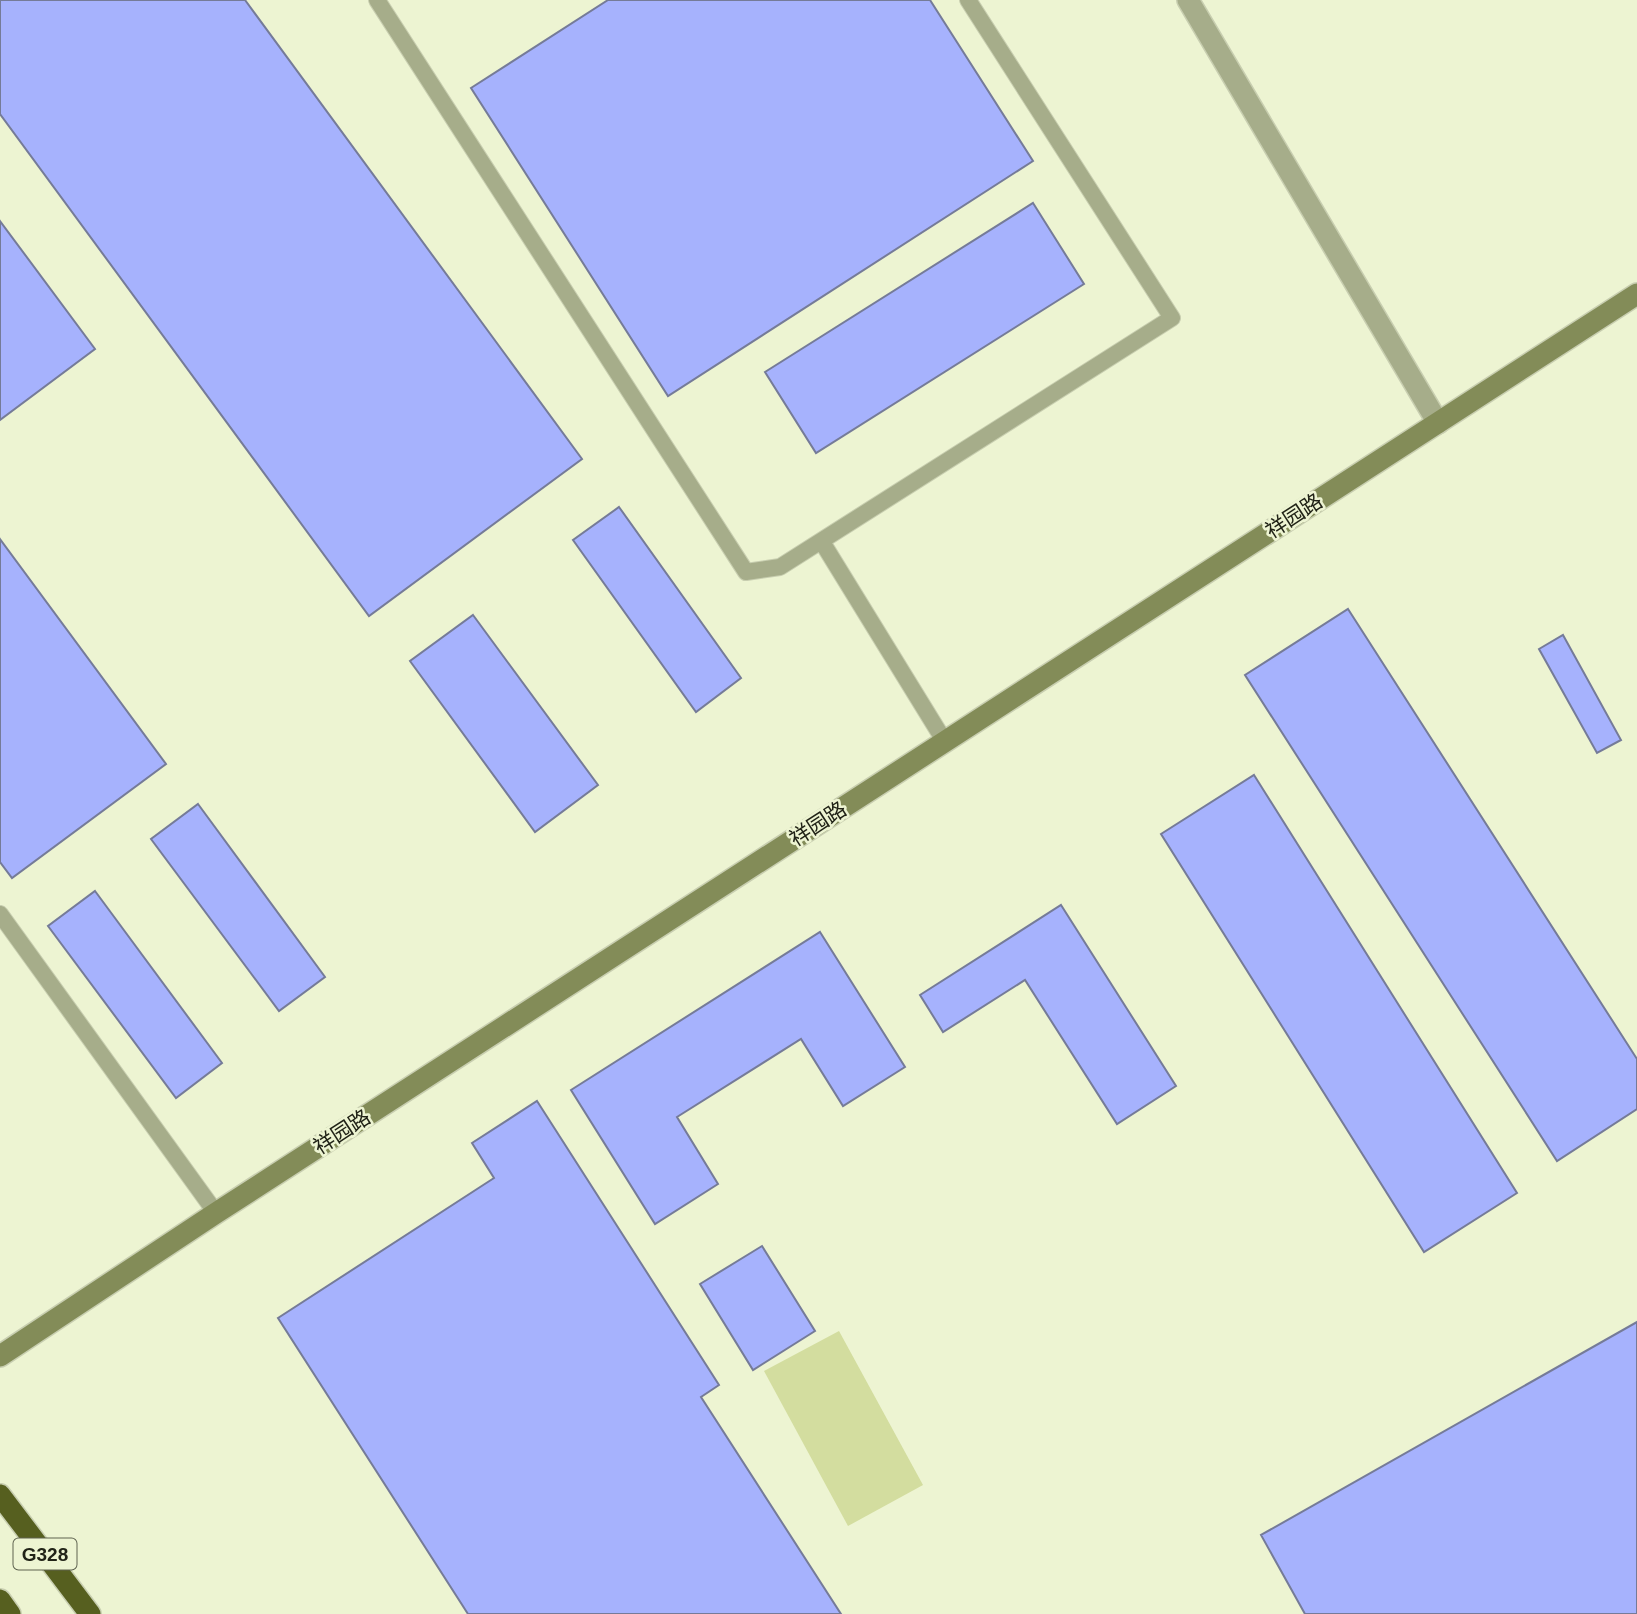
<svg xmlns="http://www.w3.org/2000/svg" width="1637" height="1614" font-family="Arial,'Noto Sans SC',sans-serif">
<rect width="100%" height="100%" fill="#edf4d2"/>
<path fill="#d3dd9f" d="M 839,1331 L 923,1485 L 848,1526 L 764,1371 Z"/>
<path fill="#a6b2fd" stroke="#757b98" stroke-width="2" d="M 0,0 L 245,0 L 582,459 L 369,616 L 0,114 Z
M 608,0 L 930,0 L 1033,161 L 668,396 L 471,88 Z
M 1033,203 L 1084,284 L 816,453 L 765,372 Z
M 0,221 L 95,349 L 0,420 Z
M 619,507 L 741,678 L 696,712 L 573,540 Z
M 0,539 L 166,764 L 12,878 L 0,862 Z
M 1348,609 L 1637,1059 L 1637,1109 L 1557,1161 L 1245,675 Z
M 473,615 L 598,785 L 535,832 L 410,661 Z
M 1563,635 L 1621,740 L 1597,753 L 1539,649 Z
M 1254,775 L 1517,1193 L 1424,1252 L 1161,834 Z
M 198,804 L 325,977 L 279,1011 L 151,839 Z
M 95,891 L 222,1063 L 176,1098 L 48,926 Z
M 1061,905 L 1176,1086 L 1117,1124 L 1025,980 L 943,1032 L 920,995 Z
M 820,932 L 905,1067 L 843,1106 L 801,1039 L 677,1117 L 718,1184 L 655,1224 L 571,1090 Z
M 537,1101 L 719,1385 L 701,1397 L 841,1614 L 468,1614 L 278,1318 L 494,1178 L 472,1143 Z
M 762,1246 L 815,1331 L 753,1370 L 700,1284 Z
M 1637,1322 L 1637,1614 L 1305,1614 L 1261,1535 Z"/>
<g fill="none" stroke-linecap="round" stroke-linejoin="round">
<g stroke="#c8ceb0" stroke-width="18">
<path id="lane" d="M 377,0 L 746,572 L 780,567 L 1172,318 L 968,0
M 822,542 L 945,742
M 0,914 L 216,1213"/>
</g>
<g stroke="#c8ceb0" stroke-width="24">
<path id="street" d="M 1188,0 L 1438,423"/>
</g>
<g stroke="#c8ceb0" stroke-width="24">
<path id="secondary" d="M 0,1356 L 216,1213 L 1637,294"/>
</g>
<g stroke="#c8ceb0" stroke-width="24">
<path id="highway" d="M 0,1495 L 90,1614
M 0,1600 L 10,1614"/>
</g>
<use href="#lane" stroke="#a6ad8a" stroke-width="16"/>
<use href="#street" stroke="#a6ad8a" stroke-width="21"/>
<use href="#secondary" stroke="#838c58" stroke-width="21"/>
<use href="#highway" stroke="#565f1f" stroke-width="21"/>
</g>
<g text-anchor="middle" stroke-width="5" stroke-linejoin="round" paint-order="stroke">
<rect fill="#edf4d2" stroke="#5e624f" stroke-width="2" x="13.5" y="1538.5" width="63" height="31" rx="5"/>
<g font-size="19" font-weight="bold" fill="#212317">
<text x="45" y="1561">G328</text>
</g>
<g font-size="21" fill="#212317" stroke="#edf4d2">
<text transform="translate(1294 516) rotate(-33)" y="7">祥园路</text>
<text transform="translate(818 824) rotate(-33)" y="7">祥园路</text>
<text transform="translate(342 1132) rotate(-33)" y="7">祥园路</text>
</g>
</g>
</svg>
